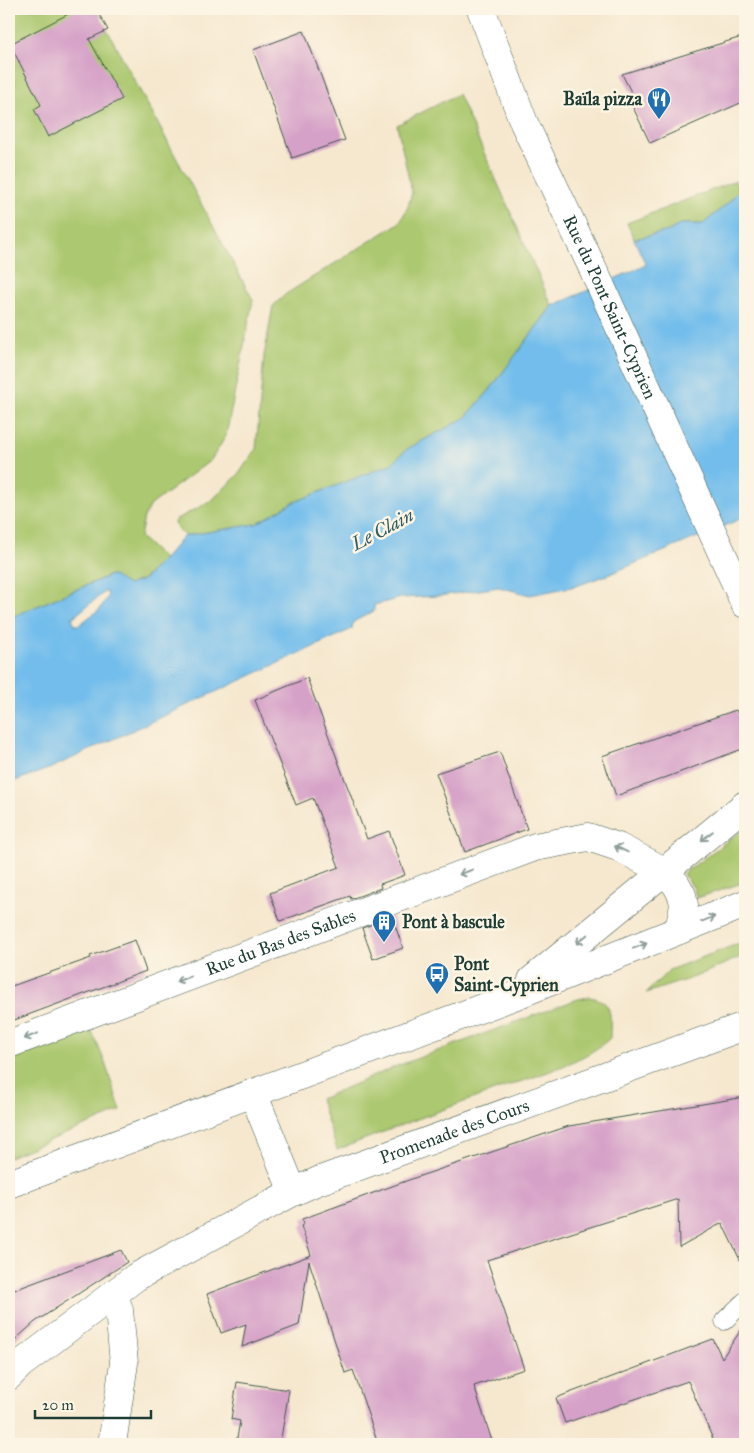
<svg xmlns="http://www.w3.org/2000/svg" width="754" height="1453" font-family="'IM FELL Great Primer',serif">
<rect width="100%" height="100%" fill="#fcf5e5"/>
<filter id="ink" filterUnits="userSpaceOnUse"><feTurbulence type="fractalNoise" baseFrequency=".02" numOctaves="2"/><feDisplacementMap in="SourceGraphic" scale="10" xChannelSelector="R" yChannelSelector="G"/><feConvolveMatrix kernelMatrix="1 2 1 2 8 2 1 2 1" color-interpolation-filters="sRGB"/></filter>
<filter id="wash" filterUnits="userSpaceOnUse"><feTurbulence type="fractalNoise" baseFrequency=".0096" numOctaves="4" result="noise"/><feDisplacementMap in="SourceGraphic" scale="20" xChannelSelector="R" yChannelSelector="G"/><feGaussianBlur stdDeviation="1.12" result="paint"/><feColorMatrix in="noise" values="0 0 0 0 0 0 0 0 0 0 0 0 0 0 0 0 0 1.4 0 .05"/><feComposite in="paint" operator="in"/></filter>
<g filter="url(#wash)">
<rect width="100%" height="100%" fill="#f6e8cf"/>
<path fill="#acc86f" stroke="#668252" d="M 9,9 L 96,9 L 253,300 L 226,436 L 211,460 L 151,505 L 144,517 L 140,537 L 164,559 L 143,579 L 128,585 L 110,575 L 9,618 Z
M 458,94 L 552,306 L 489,391 L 465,418 L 407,449 L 391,464 L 292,503 L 256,524 L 184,536 L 174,524 L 175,520 L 211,501 L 238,475 L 256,449 L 264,356 L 273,306 L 286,294 L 399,223 L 407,209 L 412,193 L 397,125 Z
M 735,181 L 739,191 L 727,204 L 703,224 L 681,224 L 669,231 L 634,239 L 627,223 Z
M 745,828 L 745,882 L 697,898 L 693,887 L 683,874 Z
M 745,941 L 745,955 L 695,977 L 646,993 L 669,970 Z
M 589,997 C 615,1000 610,1018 610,1038 C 582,1064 534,1076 497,1090 C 444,1109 390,1129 337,1150 L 320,1099 L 397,1066 L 578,999 Z
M 91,1029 L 104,1060 L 121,1111 L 9,1157 L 9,1060 Z"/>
<path fill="#72bdec" stroke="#487d90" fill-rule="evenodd" d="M 745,184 L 745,517 L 610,574 L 576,586 L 530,595 L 499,587 L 439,596 L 401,598 L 374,605 L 374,611 L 353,622 L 352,629 L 51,768 L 9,783 L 9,618 L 111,575 L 128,585 L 143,580 L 164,559 L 184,536 L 256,524 L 292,503 L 391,464 L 407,449 L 465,418 L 489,391 L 552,306 L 646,265 L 634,239 L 669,231 L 681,224 L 703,224 L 727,204 ZM 106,591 L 108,596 L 100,609 L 79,625 L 75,625 L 72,618 Z"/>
<g id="blocks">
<path fill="#d6a1c8" d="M 78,9 L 96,9 L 108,30 L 89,39 L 122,99 L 48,137 L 34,109 L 41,105 L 10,44 Z
M 304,31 L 345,140 L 292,158 L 253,50 Z
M 745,36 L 745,101 L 650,143 L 628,97 L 632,94 L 622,74 Z
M 307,678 L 367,839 L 389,831 L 405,875 L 380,884 L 381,888 L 351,899 L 350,896 L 280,921 L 270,893 L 339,867 L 313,798 L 296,805 L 255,700 Z
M 736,710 L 745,730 L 745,748 L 616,796 L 602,756 Z
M 500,752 L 527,829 L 465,852 L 436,773 Z
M 392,917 L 403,948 L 373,959 L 362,928 Z
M 135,940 L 146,971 L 9,1022 L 9,987 L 91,958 L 90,956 Z
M 745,1097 L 745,1270 L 722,1223 L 679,1247 L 678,1199 L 487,1260 L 524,1369 L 474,1386 L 493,1444 L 378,1444 L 353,1370 L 345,1373 L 309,1261 L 299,1325 L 242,1347 L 246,1324 L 221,1333 L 207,1294 L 311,1255 L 301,1226 L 304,1224 L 302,1219 L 417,1177 L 569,1126 Z
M 121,1250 L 127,1262 L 35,1322 L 9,1345 L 9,1292 Z
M 745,1324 L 745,1444 L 715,1444 L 688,1381 L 565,1423 L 556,1398 L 713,1339 L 722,1358 Z
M 237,1382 L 289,1390 L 280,1444 L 236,1444 L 240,1421 L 231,1419 Z"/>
</g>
</g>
<g filter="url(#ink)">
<use href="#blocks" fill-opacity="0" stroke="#3f574b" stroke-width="1"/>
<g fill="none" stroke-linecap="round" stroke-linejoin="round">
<g stroke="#3f574b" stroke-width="19">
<path id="service" d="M 724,1321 L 745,1301"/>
</g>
<g stroke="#3f574b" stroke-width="29">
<g id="minor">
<path id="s1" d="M 9,1044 L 535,847 L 588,837 L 618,847 L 664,871 L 676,884 L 682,895 L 684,905 L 679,930"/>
<path d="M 253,1093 L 293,1192"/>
<path id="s2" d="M 9,1376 L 21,1364 L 136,1277 L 293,1192 L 318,1181 L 739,1028"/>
<path d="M 112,1444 L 124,1363 L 119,1310 L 114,1295"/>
</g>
</g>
<g stroke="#3f574b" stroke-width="29">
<g id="tertiary">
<path id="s3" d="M 481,9 L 524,123 L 594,271 L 745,604"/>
<path d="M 532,980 L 745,805"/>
<path d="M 9,1184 L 514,996 L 745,904"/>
</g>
</g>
<use href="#service" stroke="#fff" stroke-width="18"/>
<use href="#minor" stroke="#fff" stroke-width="28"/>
<use href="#tertiary" stroke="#fff" stroke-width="28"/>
</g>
<defs><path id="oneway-shaft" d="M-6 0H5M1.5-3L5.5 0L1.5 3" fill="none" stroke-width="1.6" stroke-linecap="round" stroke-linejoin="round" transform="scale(1.25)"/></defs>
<g stroke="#8f9e9a">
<use href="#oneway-shaft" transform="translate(707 836) rotate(141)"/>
<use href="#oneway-shaft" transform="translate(621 849) rotate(-154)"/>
<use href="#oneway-shaft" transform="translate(466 872) rotate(159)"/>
<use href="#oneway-shaft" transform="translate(708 919) rotate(-22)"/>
<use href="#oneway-shaft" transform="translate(582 939) rotate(140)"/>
<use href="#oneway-shaft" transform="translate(640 946) rotate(-21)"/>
<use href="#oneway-shaft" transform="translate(183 979) rotate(159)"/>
<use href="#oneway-shaft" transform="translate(31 1036) rotate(159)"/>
</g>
</g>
<defs>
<g id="restaurant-pin" transform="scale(1.25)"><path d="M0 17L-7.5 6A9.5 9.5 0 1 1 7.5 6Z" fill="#1f6fb2" stroke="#fcf5e5"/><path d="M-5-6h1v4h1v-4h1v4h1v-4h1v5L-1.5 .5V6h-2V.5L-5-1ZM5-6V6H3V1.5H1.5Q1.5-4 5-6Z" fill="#fff"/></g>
<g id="building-pin" transform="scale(1.25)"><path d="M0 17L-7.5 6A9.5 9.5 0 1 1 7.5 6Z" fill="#1f6fb2" stroke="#fcf5e5"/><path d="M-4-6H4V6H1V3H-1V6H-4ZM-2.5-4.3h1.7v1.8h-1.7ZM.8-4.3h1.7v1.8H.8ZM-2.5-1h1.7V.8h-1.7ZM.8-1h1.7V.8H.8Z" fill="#fff"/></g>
<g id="bus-pin" transform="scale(1.25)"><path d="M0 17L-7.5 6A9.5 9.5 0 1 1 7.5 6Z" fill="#1f6fb2" stroke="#fcf5e5"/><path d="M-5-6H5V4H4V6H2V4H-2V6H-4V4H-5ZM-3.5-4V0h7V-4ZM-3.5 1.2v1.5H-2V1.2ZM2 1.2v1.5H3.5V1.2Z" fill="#fff"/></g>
</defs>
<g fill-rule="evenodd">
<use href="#restaurant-pin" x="659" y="99"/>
<use href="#building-pin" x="384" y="922"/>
<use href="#bus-pin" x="437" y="974"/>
</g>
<g text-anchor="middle" stroke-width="5" stroke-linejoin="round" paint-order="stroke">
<g font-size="18" font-weight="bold" fill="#1f3d34" stroke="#fcf5e5" text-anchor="start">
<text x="642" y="105" text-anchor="end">Baïla pizza</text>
<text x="402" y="928">Pont à bascule</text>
<text x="454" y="970">Pont<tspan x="454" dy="21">Saint-Cyprien</tspan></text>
</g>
<g font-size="18" fill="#1f3d34" stroke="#fcf5e5">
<text dy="6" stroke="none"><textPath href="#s3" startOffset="325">Rue du Pont Saint-Cyprien</textPath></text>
<text dy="6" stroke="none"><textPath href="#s1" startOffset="290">Rue du Bas des Sables</textPath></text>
<text dy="6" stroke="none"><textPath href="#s2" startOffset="512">Promenade des Cours</textPath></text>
</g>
<g font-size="19" font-style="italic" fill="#345d62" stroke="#fcf5e5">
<text transform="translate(382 529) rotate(-28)" y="7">Le Clain</text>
</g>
</g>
<rect width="754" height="1453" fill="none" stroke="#fcf5e5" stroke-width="30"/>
<path d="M35 1410v8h116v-8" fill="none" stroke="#1f3d34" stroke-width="2.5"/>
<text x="42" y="1410" font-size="15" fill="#1f3d34" stroke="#fcf5e5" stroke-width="4" paint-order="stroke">20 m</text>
</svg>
